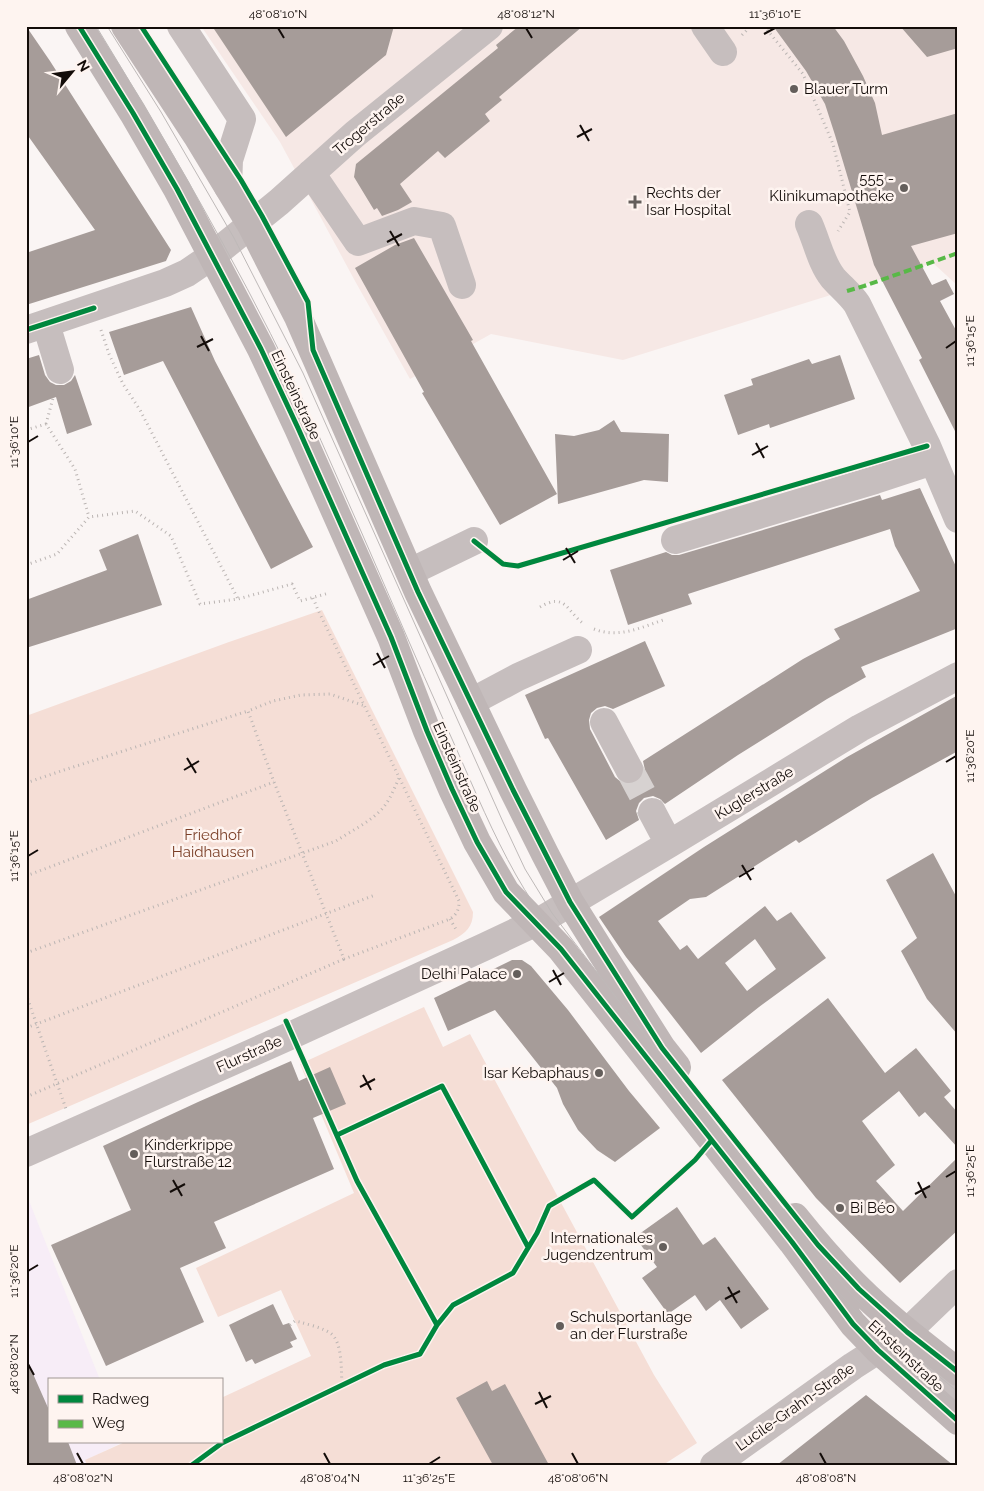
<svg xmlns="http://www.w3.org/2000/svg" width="984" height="1491" font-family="Raleway,sans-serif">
<rect width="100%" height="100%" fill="#faf5f4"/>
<path fill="#f7edf7" d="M 26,1193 L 100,1380 L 49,1380 L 49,1442 L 123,1442 L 86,1460 L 87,1465 L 26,1465 Z"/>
<path fill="#f6e8e5" d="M 201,26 L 958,26 L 958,286 L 933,263 L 623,360 L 491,334 L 410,379 L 355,281 L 280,142 Z"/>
<path fill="#f5ded6" d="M 322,610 L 473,912 C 473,927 466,933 453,940 L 26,1125 L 26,716 L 229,642 Z
M 424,1007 L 443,1047 L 470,1034 L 654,1375 L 697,1443 L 663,1465 L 87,1465 L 85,1460 L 125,1442 L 221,1442 L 221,1398 L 311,1356 L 281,1290 L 218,1317 L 196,1268 L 354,1193 L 300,1064 Z"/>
<path fill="#a69c99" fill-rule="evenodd" d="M 26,26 L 50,61 L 171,250 L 166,261 L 26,305 L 26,253 L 95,230 L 26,133 Z
M 212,26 L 394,26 L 386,55 L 286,137 Z
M 519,26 L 583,26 L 499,97 L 502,100 L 485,114 L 490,121 L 445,158 L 438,151 L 400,184 L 412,202 L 398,210 L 382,216 L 377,208 L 374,210 L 354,177 L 356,164 L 498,48 L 496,45 Z
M 773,26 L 833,26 L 844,41 L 863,76 L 875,103 L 882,135 L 958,113 L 958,233 L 911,246 L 932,285 L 946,279 L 954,294 L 940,301 L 958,334 L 958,437 L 919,360 L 922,358 L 874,265 L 835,135 L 825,104 L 806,71 Z
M 900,26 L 958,26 L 958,48 L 927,57 Z
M 414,238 L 473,340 L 471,341 L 557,494 L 500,525 L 422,393 L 424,392 L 355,268 L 395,245 Z
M 191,307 L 215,361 L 313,547 L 271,569 L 163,361 L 124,375 L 109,332 Z
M 39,355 L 45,375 L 50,382 L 56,385 L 64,385 L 71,381 L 75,375 L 92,425 L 67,434 L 56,397 L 26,408 L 26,359 Z
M 840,355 L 855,399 L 770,428 L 769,424 L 738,435 L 724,395 L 753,385 L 751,379 L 809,359 L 812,364 Z
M 614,420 L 621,432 L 669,434 L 668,482 L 644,480 L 558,504 L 555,434 L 574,436 L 599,430 Z
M 920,488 L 958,571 L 958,628 L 861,667 L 866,677 L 827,699 L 738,755 L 665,804 L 660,799 L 653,796 L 644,798 L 639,803 L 636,811 L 639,820 L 606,840 L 548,738 L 545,739 L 525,695 L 645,641 L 665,686 L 613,709 L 605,706 L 597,708 L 591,713 L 589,720 L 590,729 L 615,777 L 621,782 L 628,785 L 636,783 L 642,778 L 645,770 L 643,761 L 803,659 L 840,639 L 834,629 L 920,591 L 895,546 L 890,529 L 688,594 L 692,604 L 628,625 L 610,570 L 666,552 L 672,555 L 679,555 L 880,495 L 882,500 Z
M 138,534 L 162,605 L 26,648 L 26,600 L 107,570 L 99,550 Z
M 958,695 L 958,751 L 872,798 L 799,843 L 796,840 L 706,897 L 690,899 L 658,921 L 680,950 L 687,945 L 698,959 L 765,906 L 777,921 L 791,912 L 826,958 L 759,1007 L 701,1053 L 626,957 L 599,917 L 704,847 L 847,757 ZM 755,939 L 776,969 L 747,991 L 725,963 Z
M 933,853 L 958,900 L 958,1035 L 927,999 L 901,951 L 917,938 L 886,880 Z
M 512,960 L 522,960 L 531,966 L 568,1010 L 629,1091 L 660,1128 L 615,1162 L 597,1150 L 578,1130 L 563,1104 L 557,1088 L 495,1010 L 448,1031 L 434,998 Z
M 828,998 L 885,1073 L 916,1048 L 951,1091 L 944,1097 L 958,1113 L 958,1148 L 925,1112 L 919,1117 L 899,1091 L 862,1121 L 895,1165 L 876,1181 L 903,1211 L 958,1157 L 958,1230 L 900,1283 L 816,1198 L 722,1080 Z
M 291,1061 L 299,1081 L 330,1067 L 346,1104 L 313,1118 L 334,1169 L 214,1222 L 226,1248 L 180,1268 L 204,1322 L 106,1366 L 51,1245 L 131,1210 L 103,1146 L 198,1102 Z
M 677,1207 L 703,1245 L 715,1237 L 769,1309 L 741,1329 L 720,1300 L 706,1311 L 695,1295 L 668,1314 L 642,1278 L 657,1267 L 635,1237 Z
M 273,1304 L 283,1325 L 289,1323 L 297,1339 L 290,1342 L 293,1347 L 255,1364 L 252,1359 L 246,1362 L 229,1325 Z
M 26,1358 L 49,1410 L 49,1442 L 68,1442 L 77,1465 L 26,1465 Z
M 487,1381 L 492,1391 L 505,1384 L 549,1465 L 493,1465 L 456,1398 Z
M 866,1395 L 953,1465 L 777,1465 Z"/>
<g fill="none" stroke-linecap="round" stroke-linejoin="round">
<path stroke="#d7d2d1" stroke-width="28" stroke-dasharray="28 14" stroke-linecap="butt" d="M 629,769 L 652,812"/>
<path stroke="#bbb5b3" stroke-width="3" stroke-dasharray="1 4" stroke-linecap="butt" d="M 764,26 L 803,74 L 833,144 L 850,212 L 838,231
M 742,35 L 751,26
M 101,330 L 109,354 L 123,384 L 140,410 L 238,599
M 46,424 L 53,398
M 26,430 L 46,424 L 75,469 L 89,517
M 26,565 L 57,554 L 89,517 L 135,511 L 171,536 L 200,604 L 238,599 L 292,584 L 300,601 L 329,593
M 313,598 L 318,610 L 459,901 C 459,910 457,914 450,919 L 344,959 L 274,782 L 248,711 L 273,701 L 301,695 L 330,694 L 365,706
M 540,607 C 566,592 566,611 584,624
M 594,629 C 619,639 642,627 666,619
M 26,783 L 64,770 L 248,711
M 26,876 L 274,782
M 450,919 L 457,931
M 26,953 L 336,841 C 351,831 370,822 382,809 C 390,800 394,789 399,778
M 26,994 L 66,1109
M 26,1028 L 375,895
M 26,1097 L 344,959
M 290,1325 L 295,1321 L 300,1322 C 309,1325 321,1327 330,1333 C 343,1341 341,1372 342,1385"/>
<path stroke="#c6bebe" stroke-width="28" d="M 181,26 L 242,119 L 229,160 L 228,187
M 705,26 L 723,52
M 311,173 L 358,242 L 414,221 L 442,226 L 462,285
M 809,224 C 817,242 821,263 833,278 C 841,287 850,294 857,304 L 927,446 L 958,519
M 46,324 L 60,370
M 26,330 L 165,283 L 187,273 L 212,256 L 279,202 L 355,134 L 489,26
M 675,540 L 875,480 L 933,461
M 410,572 L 474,541
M 471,702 L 518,677 L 578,650
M 604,722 L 629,769
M 652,812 L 669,844
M 26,1153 L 292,1035 L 484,947 L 543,919 L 669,844 L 860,728 L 958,676
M 911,1353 L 905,1344 L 907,1332 L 958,1283
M 714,1465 L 853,1366 L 878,1350 L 950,1395"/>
<path stroke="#bfb6b6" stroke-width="28" d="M 79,26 L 133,113 L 177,189 L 261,349 L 298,428 L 391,637 L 427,731 L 452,789 L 477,842 L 506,892 L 561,949 L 792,1242 L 853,1324 L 878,1350 L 958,1421
M 125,26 L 197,136 L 251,225 L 298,317 L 418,592 L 513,790 L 545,854 L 570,902 L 603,955 L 662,1048 L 677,1067
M 795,1217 C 815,1242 836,1266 858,1288 C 889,1319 924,1345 958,1372"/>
<path stroke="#beb9b8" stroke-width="1" d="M 96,26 C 166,141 234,257 293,379 C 306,406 318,434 330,461 C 373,557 413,653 456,748 C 475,791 493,834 516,875 C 538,914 565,948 592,983 C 617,1016 642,1049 667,1081 C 757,1197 843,1313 958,1406
M 107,26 L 161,112 L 234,238 L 303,373 L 503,822 L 525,869 L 552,913 L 647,1038 L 813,1249 L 851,1294 L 893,1337 L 912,1354 L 958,1392"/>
<path stroke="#58b947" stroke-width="4" stroke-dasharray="8 4" stroke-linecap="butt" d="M 847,291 L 864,286 L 958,253"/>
<g stroke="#fef4f0" stroke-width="8">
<path id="cycleway" d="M 79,26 L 133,113 L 177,189 L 261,349 L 298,428 L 391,637 L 427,731 L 452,789 L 477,842 L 506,892 L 561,949 L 792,1242 L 853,1324 L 878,1350 L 958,1421
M 141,26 L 241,180 L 262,216 L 308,302 L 313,350 L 418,592 L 513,790 L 570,902 L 662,1048 L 818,1245 L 859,1289 L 907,1332 L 958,1372
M 26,330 L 94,308
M 474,541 L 503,564 L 518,566 L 927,446
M 286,1021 L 357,1181 L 437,1325
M 337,1135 L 442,1086 L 528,1247
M 192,1465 L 222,1443 L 384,1365 L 420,1354 L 437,1325 L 453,1305 L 513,1273 L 537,1233 L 549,1206 L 594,1180 L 632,1217 L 695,1160 L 711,1141"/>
</g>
<use href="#cycleway" stroke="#00873e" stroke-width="5"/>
</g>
<path fill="none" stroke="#130c09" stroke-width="2" d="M 278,28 L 284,38M 526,28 L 532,38M 764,34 L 775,28M 580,125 L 589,141M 577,137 L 592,129M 390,231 L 399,246M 387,242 L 402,234M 201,336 L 209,351M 197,347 L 213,339M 946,348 L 956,341M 28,442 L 38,436M 756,443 L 764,458M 752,455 L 768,446M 566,548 L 575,563M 563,560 L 578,551M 377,653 L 385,668M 373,665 L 389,656M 187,758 L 196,773M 946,762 L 956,756M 184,770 L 199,761M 28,856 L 38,850M 742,865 L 751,880M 739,877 L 754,868M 553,970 L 561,985M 549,982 L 564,973M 363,1075 L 371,1090M 360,1087 L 375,1079M 946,1177 L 956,1171M 173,1180 L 182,1196M 918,1182 L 926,1198M 170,1192 L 185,1184M 915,1194 L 930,1186M 28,1271 L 38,1265M 728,1287 L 737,1303M 725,1299 L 740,1291M 28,1364 L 34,1375M 539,1392 L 547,1408M 535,1404 L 551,1396M 77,1453 L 83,1464M 324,1453 L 330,1464M 572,1453 L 578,1464M 820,1453 L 826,1464M 429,1464 L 440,1457"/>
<g fill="#645e5b" stroke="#fef4f0" stroke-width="2">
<circle cx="794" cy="89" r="5"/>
<circle cx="904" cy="188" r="5"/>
<path d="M632.5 194.5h5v5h5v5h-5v5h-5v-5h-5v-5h5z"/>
<circle cx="517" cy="974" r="5"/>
<circle cx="599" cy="1073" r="5"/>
<circle cx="134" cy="1154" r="5"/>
<circle cx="840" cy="1208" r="5"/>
<circle cx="663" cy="1247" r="5"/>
<circle cx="560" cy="1326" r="5"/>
</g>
<g text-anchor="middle" stroke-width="5" stroke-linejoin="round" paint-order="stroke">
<g font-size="15" fill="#130c09" stroke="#fef4f0" text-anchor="start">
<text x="804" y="94">Blauer Turm</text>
<text x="894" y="184" text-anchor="end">555 -<tspan x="894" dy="17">Klinikumapotheke</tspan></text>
<text x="646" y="198">Rechts der<tspan x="646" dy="17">Isar Hospital</tspan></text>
<text x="507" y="979" text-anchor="end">Delhi Palace</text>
<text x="589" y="1078" text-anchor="end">Isar Kebaphaus</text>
<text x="144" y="1150">Kinderkrippe<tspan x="144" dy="17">Flurstraße 12</tspan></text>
<text x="850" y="1213">Bi Béo</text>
<text x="653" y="1243" text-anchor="end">Internationales<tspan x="653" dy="17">Jugendzentrum</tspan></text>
<text x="570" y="1322">Schulsportanlage<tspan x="570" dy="17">an der Flurstraße</tspan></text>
</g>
<g font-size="15" fill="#130c09" stroke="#fef4f0">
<text transform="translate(369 124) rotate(-40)" y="5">Trogerstraße</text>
<text transform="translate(296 395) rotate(65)" y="5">Einsteinstraße</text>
<text transform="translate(457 767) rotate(66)" y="5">Einsteinstraße</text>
<text transform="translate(754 793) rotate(-31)" y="5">Kuglerstraße</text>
<text transform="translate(249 1054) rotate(-24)" y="5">Flurstraße</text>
<text transform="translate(906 1356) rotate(43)" y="5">Einsteinstraße</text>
<text transform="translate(795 1407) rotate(-35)" y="5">Lucile-Grahn-Straße</text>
</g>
<g font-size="15" fill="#7b3f27" stroke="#fef4f0">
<text x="213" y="840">Friedhof<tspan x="213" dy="17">Haidhausen</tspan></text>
</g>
</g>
<rect width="984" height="1491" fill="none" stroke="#fef4f0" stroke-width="55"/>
<rect x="48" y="1378" width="175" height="65" fill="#fef4f0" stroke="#a09794"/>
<rect x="58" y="1395" width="25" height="8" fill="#00873e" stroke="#a09794"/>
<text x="92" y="1404" font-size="15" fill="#130c09">Radweg</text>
<rect x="58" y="1420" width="25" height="8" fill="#58b947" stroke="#a09794"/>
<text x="92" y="1428" font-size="15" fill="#130c09">Weg</text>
<g transform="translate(72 72) rotate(61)" stroke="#fef4f0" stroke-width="4" paint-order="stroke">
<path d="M0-4L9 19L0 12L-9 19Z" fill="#130c09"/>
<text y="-8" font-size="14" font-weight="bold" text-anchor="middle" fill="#130c09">N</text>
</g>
<rect x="28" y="28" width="928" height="1436" fill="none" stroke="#130c09" stroke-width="2"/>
<g font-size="12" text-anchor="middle" fill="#130c09">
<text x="278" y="18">48°08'10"N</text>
<text x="526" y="18">48°08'12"N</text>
<text x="775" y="18">11°36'10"E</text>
<text transform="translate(970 341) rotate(-90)" y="4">11°36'15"E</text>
<text transform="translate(14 442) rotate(-90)" y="4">11°36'10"E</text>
<text transform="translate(970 756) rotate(-90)" y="4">11°36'20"E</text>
<text transform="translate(14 856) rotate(-90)" y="4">11°36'15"E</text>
<text transform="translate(970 1171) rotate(-90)" y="4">11°36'25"E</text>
<text transform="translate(14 1271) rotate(-90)" y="4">11°36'20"E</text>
<text transform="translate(14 1364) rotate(-90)" y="4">48°08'02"N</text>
<text x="83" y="1482">48°08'02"N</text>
<text x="330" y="1482">48°08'04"N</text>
<text x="429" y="1482">11°36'25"E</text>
<text x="578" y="1482">48°08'06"N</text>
<text x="826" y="1482">48°08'08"N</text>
</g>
</svg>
